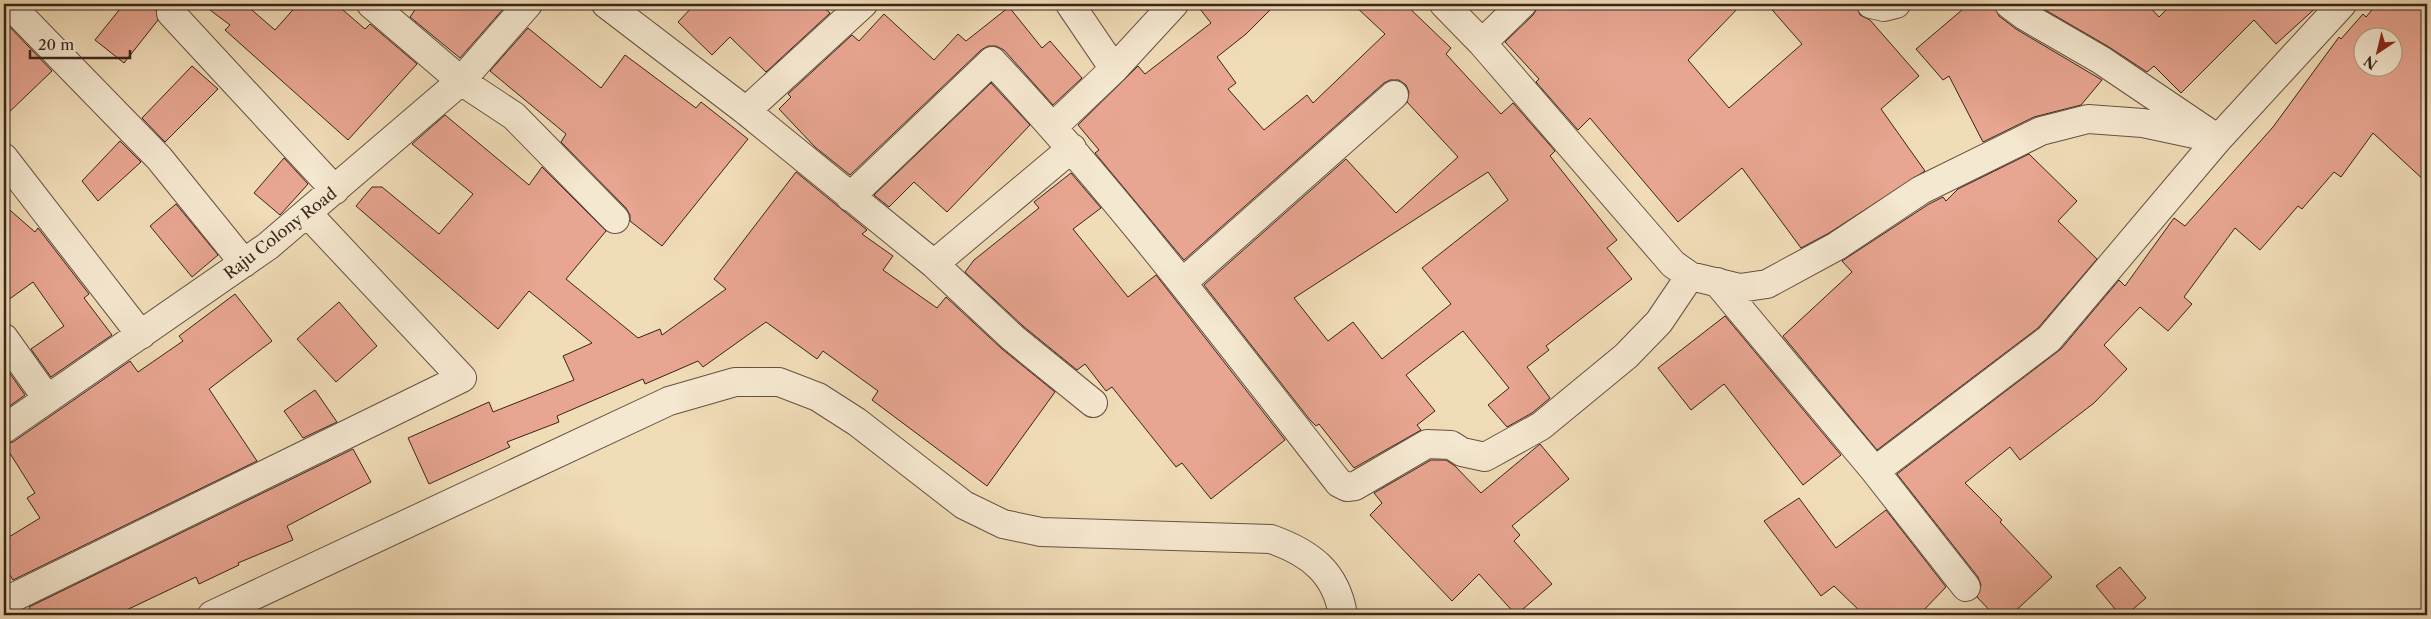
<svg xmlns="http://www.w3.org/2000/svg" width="2431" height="619" font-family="'Libre Caslon Text',serif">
<rect width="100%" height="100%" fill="#f0dcb7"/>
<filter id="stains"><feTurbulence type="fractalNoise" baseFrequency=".004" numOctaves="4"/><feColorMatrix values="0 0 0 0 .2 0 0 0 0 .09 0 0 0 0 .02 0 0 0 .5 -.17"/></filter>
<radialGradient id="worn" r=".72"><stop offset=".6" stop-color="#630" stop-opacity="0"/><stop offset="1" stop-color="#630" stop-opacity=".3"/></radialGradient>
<path fill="#e8a591" stroke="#38241c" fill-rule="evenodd" d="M 124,4 L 155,4 L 158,20 L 124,63 L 95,40 Z
M 202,4 L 245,4 L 275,30 L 298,4 L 336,4 L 365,29 L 370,24 L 417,64 L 348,140 L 225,30 L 230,25 Z
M 419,4 L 499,4 L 504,8 L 460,58 L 410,17 Z
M 695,4 L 820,4 L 830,13 L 766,72 L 730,37 L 712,55 L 678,22 Z
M 1196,4 L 1276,4 L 1246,34 L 1217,57 L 1236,83 L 1228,89 L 1264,130 L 1307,95 L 1313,103 L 1385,34 L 1353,4 L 1405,4 L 1451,48 L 1446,54 L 1501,114 L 1513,103 L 1555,151 L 1550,156 L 1617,240 L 1607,248 L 1632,279 L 1546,346 L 1549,350 L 1527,367 L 1550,398 L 1532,413 L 1507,427 L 1488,405 L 1509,388 L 1463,331 L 1406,375 L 1435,411 L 1417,425 L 1421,430 L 1354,468 L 1319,424 L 1316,426 L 1310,420 L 1204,285 L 1346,159 L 1396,213 L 1458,157 L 1407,102 L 1409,92 L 1406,85 L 1399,80 L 1390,80 L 1384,83 L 1184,260 L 1095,153 L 1099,150 L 1078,125 L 1138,66 L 1145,74 L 1211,23 ZM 1488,172 L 1508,200 L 1422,268 L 1451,304 L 1382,359 L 1353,322 L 1328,341 L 1294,298 Z
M 1540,4 L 1742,4 L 1688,60 L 1729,108 L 1802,44 L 1767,4 L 1856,4 L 1860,15 L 1870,20 L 1919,76 L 1881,109 L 1925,171 L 1829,233 L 1801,248 L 1742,168 L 1678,222 L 1590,118 L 1578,130 L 1536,82 L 1539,79 L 1505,42 L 1533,15 Z
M 1969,4 L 1994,4 L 1999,16 L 2016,29 L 2102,80 L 2081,105 L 2034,117 L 1983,142 L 1949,76 L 1943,80 L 1916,49 Z
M 2035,4 L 2147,4 L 2159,17 L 2172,4 L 2320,4 L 2276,44 L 2254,20 L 2181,93 L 2154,66 L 2147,72 L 2109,47 Z
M 2377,4 L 2427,4 L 2427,183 L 2373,133 L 2341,177 L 2334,172 L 2302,209 L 2298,206 L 2260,250 L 2235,228 L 2184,297 L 2192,304 L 2168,331 L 2140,307 L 2104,345 L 2127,369 L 2094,403 L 2020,460 L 2010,447 L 1965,483 L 2002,520 L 2000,522 L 2052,577 L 2011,615 L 1994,615 L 1977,597 L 1981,585 L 1978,577 L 1897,474 L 2061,349 L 2119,280 L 2125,286 L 2174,218 L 2185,226 L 2273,127 L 2339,37 L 2341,39 L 2363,14 L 2366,17 ZM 2364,38 L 2394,38 L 2394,68 L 2364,68 Z
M 1009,7 L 1042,48 L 1050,41 L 1082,78 L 1053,105 L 1004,50 L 996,46 L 988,46 L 981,50 L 850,175 L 815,147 L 779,109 L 791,97 L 788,94 L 852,35 L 859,41 L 884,14 L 934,60 L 958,34 L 966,41 Z
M 4,21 L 52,71 L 4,117 Z
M 528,28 L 601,88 L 625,55 L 696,108 L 701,102 L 748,139 L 662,246 L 630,221 L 630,215 L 626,208 L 561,142 L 566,134 L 490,71 Z
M 192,66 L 218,89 L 165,142 L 142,118 Z
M 991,83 L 1030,125 L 947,212 L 914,182 L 889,207 L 874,195 Z
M 445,115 L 529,185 L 542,167 L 606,231 L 566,279 L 638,338 L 660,329 L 662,335 L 726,289 L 714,279 L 796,172 L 867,230 L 862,234 L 893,256 L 883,270 L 937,308 L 946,297 L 1002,349 L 1055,392 L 987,486 L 872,400 L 878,391 L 823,351 L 817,359 L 766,322 L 703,367 L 698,361 L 645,384 L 643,379 L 557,416 L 559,422 L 507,442 L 510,447 L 429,484 L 408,438 L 489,402 L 493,412 L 574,380 L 563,356 L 592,343 L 529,291 L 498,329 L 356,206 L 372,187 L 382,187 L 439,234 L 473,194 L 412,144 Z
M 120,141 L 141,162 L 98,201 L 82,181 Z
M 2029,154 L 2077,201 L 2058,221 L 2097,259 L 2038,328 L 1877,450 L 1783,336 L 1852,272 L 1842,261 L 1929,204 L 1943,197 L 1946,201 L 1958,189 Z
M 284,158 L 308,184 L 280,215 L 254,193 Z
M 1071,173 L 1101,208 L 1073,229 L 1128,297 L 1156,275 L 1285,440 L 1211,499 L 1182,463 L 1176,467 L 1112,387 L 1106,391 L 1085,364 L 1077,370 L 1023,326 L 965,272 L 974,260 L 1039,208 L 1034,202 Z
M 176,204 L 218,255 L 192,277 L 150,226 Z
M 4,205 L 35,232 L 38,228 L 89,294 L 84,298 L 112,335 L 51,377 L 31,349 L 64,326 L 33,282 L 4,303 Z
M 235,294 L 272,341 L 209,389 L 257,461 L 13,580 L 4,566 L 4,540 L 40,518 L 27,498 L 35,493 L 4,444 L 13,442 L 130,361 L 138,372 L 183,341 L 179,336 Z
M 339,302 L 377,346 L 336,382 L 297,339 Z
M 1725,316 L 1841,455 L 1803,485 L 1724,384 L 1691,410 L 1658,368 Z
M 6,368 L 25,395 L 4,410 L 4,369 Z
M 315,390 L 337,422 L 303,438 L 284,411 Z
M 1540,444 L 1569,479 L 1512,526 L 1520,535 L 1514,541 L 1552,584 L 1516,615 L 1479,574 L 1452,601 L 1370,515 L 1382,503 L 1374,493 L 1431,460 L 1446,460 L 1455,466 L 1481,493 Z
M 353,449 L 371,482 L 287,526 L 293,540 L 238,563 L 239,565 L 199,584 L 196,577 L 116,615 L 34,615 L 29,607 Z
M 1799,498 L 1836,548 L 1886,510 L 1946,587 L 1919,615 L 1864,615 L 1834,586 L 1821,596 L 1764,521 Z
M 2120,567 L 2146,598 L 2126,615 L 2120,615 L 2096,586 Z"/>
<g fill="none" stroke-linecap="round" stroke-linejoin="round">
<g stroke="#665243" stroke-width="30">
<path id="street" d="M 9,4 L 159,158 L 244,263
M 171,4 L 171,13 L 335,190
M 371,4 L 461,81 L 514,116 L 615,219
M 606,4 L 746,111 L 934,264 L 1013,338 L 1093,403
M 1070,4 L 1114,69
M 1444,4 L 1482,43 L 1673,264 L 1690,276 L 1740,288 L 1767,284 L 1837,246 L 1921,190 L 2041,131 L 2088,119 L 2143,123 L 2218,139 L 2049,339 L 1875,471
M 1871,4 L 1884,7 L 1896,4
M 2009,4 L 2025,16 L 2101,60 L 2218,139 L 2342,4
M 1482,43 L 1522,4
M 746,111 L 863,4
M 1054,126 L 1114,69 L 1174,4
M 4,158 L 141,335
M 850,197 L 992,61 C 1117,194 1227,340 1339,483 L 1347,487 L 1355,486 L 1427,444 L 1451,445 L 1462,452 L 1485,457 L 1541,426 L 1626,356 L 1659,322 L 1690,276
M 934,264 L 1072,148
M 1717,282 L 1875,471 L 1966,587
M 1182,283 L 1394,95
M 4,338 L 46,397
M 4,429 L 268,246 L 461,81 L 528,4
M 4,602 L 462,378 L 308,214
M 212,615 L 669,401 L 735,382 L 779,382 L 818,397 L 857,422 L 964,505 L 1003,524 L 1041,532 L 1271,539 C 1310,553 1336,572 1343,615"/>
</g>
<use href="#street" stroke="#f5e8d0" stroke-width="28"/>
</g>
<g text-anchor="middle" stroke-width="4" stroke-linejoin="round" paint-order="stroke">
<g font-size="16" fill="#38241c" stroke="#f5e8d0">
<text transform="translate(280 233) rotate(-38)" y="6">Raju Colony Road</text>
</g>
</g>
<rect width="2431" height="619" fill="none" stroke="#f0dcb7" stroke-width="20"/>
<rect x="5" y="5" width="2421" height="609" fill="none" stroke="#38241c" stroke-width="2.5"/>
<rect x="10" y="10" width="2411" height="599" fill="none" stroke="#38241c"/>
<g transform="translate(2378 52) rotate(215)"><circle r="24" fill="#f5e8d0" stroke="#a99a88"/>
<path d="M0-4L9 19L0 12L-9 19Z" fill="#8f2418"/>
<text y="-8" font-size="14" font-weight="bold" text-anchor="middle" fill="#38241c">N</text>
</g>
<path d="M30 50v8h100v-8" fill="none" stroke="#38241c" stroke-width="2.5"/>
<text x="38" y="50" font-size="15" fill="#38241c" stroke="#f5e8d0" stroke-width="4" paint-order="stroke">20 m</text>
<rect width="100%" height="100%" filter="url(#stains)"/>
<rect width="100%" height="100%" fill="url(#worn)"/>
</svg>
